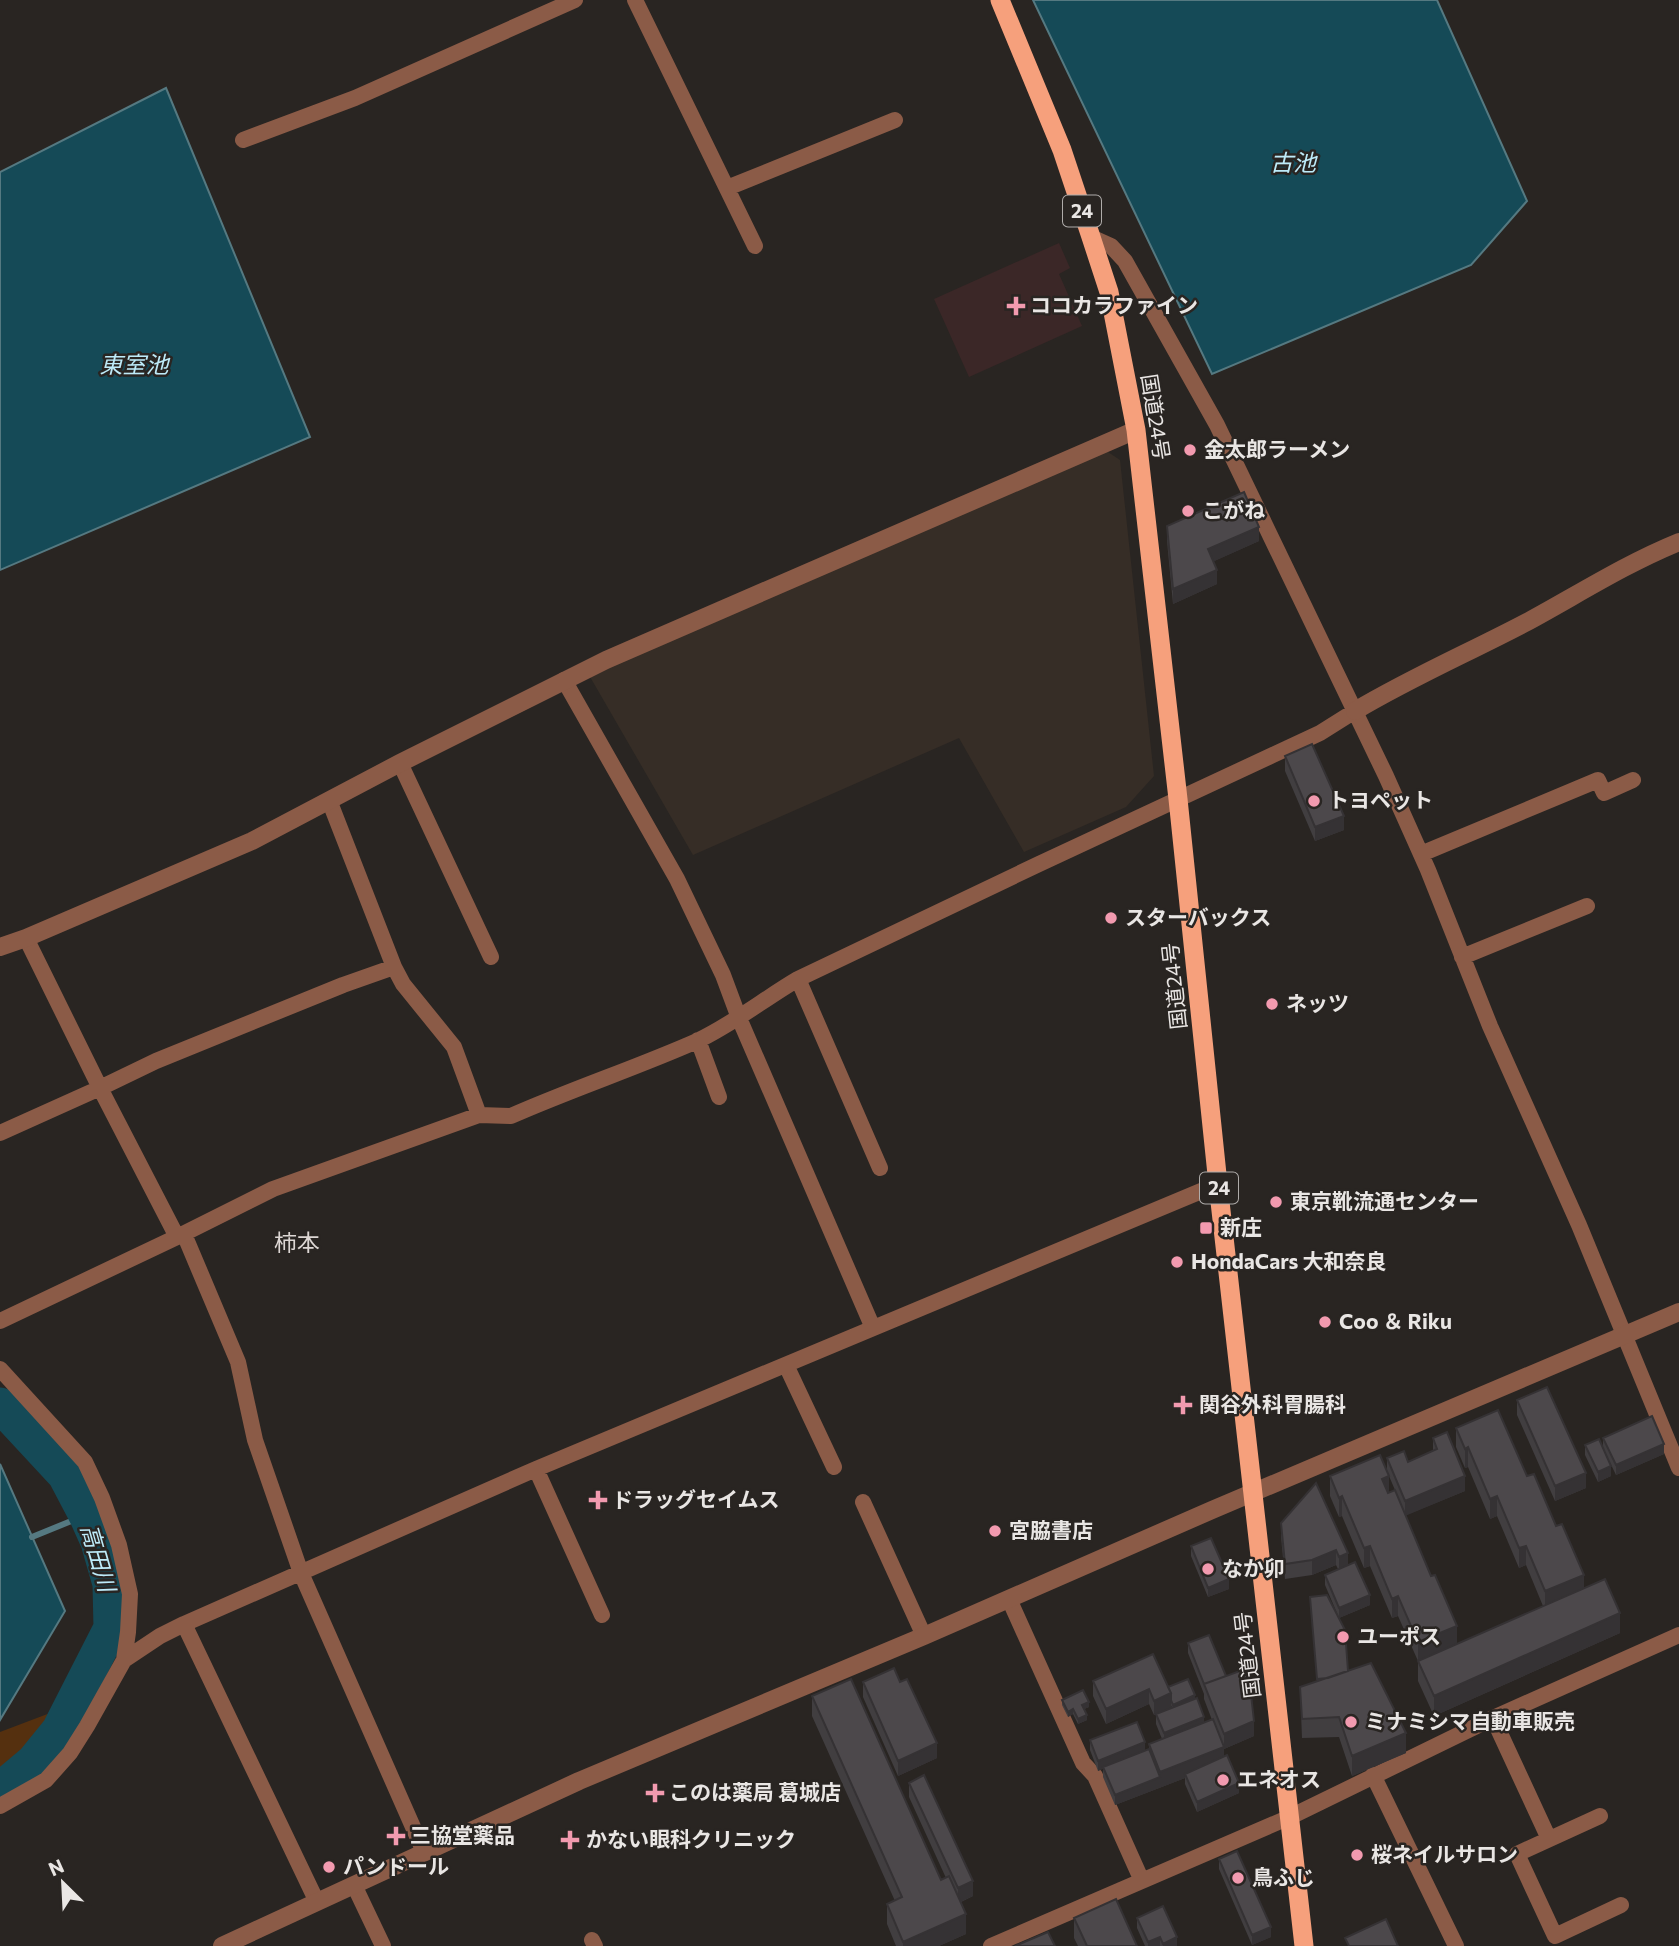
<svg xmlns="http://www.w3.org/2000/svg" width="1679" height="1946" font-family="Commissioner,'Noto Sans JP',sans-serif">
<rect width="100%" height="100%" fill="#292522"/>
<path fill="#3b2727" d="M 1059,243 L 1070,268 L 1059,274 L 1082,326 L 969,377 L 934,299 Z"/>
<path fill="#362d26" d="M 1105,450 L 1120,460 L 1154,776 L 1126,807 L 1024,852 L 959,738 L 693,855 L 589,675 Z"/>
<path fill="#55300f" d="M 58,1710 L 52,1730 L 33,1754 L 0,1780 L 0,1732 Z"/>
<path fill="#154a57" stroke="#557981" stroke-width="2" d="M 1033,0 L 1437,0 L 1527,201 L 1471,265 L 1212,374 Z
M 166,88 L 310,437 L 0,570 L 0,172 Z
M 0,1464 L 65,1611 L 0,1720 Z"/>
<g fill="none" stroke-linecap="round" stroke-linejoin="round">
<path stroke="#557981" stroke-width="6" d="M 32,1537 L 86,1515"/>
<path stroke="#154a57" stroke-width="35" d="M 0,1405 L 65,1475 L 86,1515 L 98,1542 L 110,1584 L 111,1628 L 59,1730 L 33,1762 L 8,1783 L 0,1787"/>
<path stroke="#8b5b47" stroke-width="16" d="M 635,0 L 755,246
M 243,140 L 355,98 L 575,0
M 727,188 L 895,120
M 1091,237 L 1111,246 L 1125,261 L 1217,425 L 1386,776 L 1428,870 L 1490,1026 L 1579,1225 L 1679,1468
M 564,680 L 677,879 L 723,975 L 739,1018 L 873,1328
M 400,763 L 491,957
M 329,800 L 394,967 L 403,984 L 454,1047 L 479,1115
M 1421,854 L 1598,780 L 1604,793 L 1633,780
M 26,938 L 100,1088 L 177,1237
M 1462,957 L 1587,906
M 798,979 L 880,1168
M 698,1040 L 719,1097
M 0,1133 L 100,1088 L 156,1061 L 343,985 L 394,967
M 184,1234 L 238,1362 L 255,1440 L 301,1573 L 424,1852
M 0,1321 L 177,1237 L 273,1189 L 479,1115 L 511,1116 C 572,1089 636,1068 697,1041 C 733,1024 764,999 798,979 L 1039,864 L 1320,733 L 1355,711
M 786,1365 L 834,1467
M 0,1369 L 85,1462 L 102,1498 L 119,1545 L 130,1594 L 128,1632 L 124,1660 L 87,1726 L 70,1753 L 46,1780 L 0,1806
M 536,1469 L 602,1615
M 863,1502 L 924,1636
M 1009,1599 L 1083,1763 L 1095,1776 L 1142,1881
M 184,1624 L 317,1902
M 124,1660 L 160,1636 L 184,1624 L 536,1469 L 1218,1184
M 1493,1718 L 1549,1839
M 1373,1775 L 1456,1946
M 1600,1816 L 1517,1854 L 1555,1936 L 1621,1905
M 354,1885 L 383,1946
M 592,1940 L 595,1946
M 991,1946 L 1290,1817 L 1493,1718 L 1679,1635"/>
<path stroke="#8b5b47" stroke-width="18" d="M 1355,711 C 1410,678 1470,652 1527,622 C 1577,595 1625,564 1679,542
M 0,947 L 26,938 L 252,841 L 400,763 L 606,660 L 1136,430
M 222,1946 L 579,1781 L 924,1636 L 1212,1510 L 1679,1312"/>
<path stroke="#f6a07c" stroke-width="19" d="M 1000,0 L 1062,150 L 1091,237 L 1109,292 L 1136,430 L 1178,799 L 1218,1184 L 1304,1946"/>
</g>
<path fill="#413e40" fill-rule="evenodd" d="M 1167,526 L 1259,541 L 1214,561 L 1217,584 L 1173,604 L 1167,541 Z
M 1285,756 L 1344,830 L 1315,841 L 1285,771 Z
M 1517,1400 L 1586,1488 L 1555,1501 L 1517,1415 Z
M 1456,1428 L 1527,1476 L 1556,1526 L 1584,1588 L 1620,1633 L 1434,1716 L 1418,1681 L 1418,1661 L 1398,1616 L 1392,1618 L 1370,1566 L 1364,1568 L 1342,1516 L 1339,1517 L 1330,1496 L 1330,1476 L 1387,1473 L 1387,1458 L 1408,1462 L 1433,1451 L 1433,1438 L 1465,1491 L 1406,1515 L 1457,1644 L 1543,1606 L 1526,1565 L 1519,1568 L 1497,1516 L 1490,1519 L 1468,1467 L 1465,1468 L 1456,1447 ZM 1389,1476 L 1395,1490 L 1389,1493 Z
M 1603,1438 L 1664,1454 L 1616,1475 L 1603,1448 Z
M 1585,1445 L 1611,1476 L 1598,1482 L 1585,1455 Z
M 1316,1483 L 1348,1565 L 1370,1605 L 1339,1618 L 1325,1585 L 1325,1575 L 1338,1569 L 1336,1565 L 1312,1575 L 1285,1579 L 1281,1537 L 1281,1523 Z
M 1191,1546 L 1229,1589 L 1208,1597 L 1191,1556 Z
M 1310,1597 L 1348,1671 L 1406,1753 L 1352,1776 L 1339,1737 L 1302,1738 L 1300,1687 L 1317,1682 Z
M 1188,1643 L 1226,1676 L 1254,1736 L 1224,1749 L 1224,1756 L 1239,1793 L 1197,1812 L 1185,1784 L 1185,1778 L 1115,1805 L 1103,1777 L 1103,1768 L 1098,1771 L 1090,1750 L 1090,1740 L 1145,1751 L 1149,1749 L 1149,1744 L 1162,1739 L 1156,1724 L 1156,1714 L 1172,1708 L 1171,1705 L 1171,1708 L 1154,1715 L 1149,1704 L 1106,1724 L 1093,1696 L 1093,1681 L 1168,1687 L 1195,1699 L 1204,1723 L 1212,1720 L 1204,1699 L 1204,1694 L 1188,1653 Z
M 863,1682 L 937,1758 L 898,1776 L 863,1697 Z
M 812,1696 L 941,1880 L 946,1878 L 909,1797 L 909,1783 L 973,1896 L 961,1902 L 966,1934 L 939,1946 L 896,1946 L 887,1924 L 887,1904 L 895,1901 L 812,1716 Z
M 1062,1700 L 1089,1707 L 1084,1709 L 1087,1720 L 1078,1724 L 1073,1714 L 1068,1717 L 1062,1705 Z
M 1219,1859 L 1271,1937 L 1252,1945 L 1219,1869 Z
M 1074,1918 L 1137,1946 L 1078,1946 L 1074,1938 Z
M 1137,1918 L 1177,1946 L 1145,1946 L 1137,1928 Z"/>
<path fill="#353234" d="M 1259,527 L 1259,541 L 1208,564 L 1208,549 Z
M 1217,570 L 1217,584 L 1173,604 L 1173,589 Z
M 1344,816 L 1344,830 L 1315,841 L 1315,827 Z
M 1664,1444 L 1664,1454 L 1616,1475 L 1616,1465 Z
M 1468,1447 L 1468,1467 L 1465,1468 L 1465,1449 Z
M 1611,1466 L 1611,1476 L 1598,1482 L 1598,1472 Z
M 1586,1473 L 1586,1488 L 1555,1501 L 1555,1486 Z
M 1389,1476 L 1389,1496 L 1382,1479 Z
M 1465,1476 L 1465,1491 L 1405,1516 L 1405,1501 Z
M 1342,1496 L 1342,1516 L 1339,1517 L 1339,1498 Z
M 1497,1496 L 1497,1516 L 1490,1519 L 1490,1499 Z
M 1370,1546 L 1370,1566 L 1364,1568 L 1364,1548 Z
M 1526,1546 L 1526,1565 L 1519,1568 L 1519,1548 Z
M 1336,1550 L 1336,1565 L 1312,1575 L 1312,1560 Z
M 1348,1553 L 1348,1567 L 1339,1572 L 1339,1557 Z
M 1584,1575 L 1584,1594 L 1545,1611 L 1545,1591 Z
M 1229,1579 L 1229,1589 L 1208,1597 L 1208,1588 Z
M 1370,1595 L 1370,1605 L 1339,1618 L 1339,1608 Z
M 1398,1596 L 1398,1616 L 1392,1618 L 1392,1599 Z
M 1620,1613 L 1620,1633 L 1434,1716 L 1434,1696 Z
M 1457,1626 L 1457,1645 L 1418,1662 L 1418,1642 Z
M 1149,1689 L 1149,1704 L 1106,1724 L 1106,1709 Z
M 1171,1693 L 1171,1708 L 1154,1715 L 1154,1701 Z
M 1195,1695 L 1195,1700 L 1173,1710 L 1173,1705 Z
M 1089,1702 L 1089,1707 L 1082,1710 L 1082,1705 Z
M 1073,1709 L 1073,1714 L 1068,1717 L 1068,1712 Z
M 1087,1715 L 1087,1720 L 1078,1724 L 1078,1719 Z
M 1204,1717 L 1204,1727 L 1164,1743 L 1164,1733 Z
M 1254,1721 L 1254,1736 L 1224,1749 L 1224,1762 L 1185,1774 L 1185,1778 L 1115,1805 L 1115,1795 L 1160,1777 L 1160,1772 L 1224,1747 L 1224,1734 Z
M 1406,1733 L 1406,1753 L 1352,1776 L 1352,1756 Z
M 1145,1742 L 1145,1752 L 1098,1771 L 1098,1761 Z
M 937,1743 L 937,1758 L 898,1776 L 898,1761 Z
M 1239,1783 L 1239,1793 L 1197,1812 L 1197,1802 Z
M 973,1881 L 973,1896 L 958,1903 L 958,1888 Z
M 966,1914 L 966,1934 L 939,1946 L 903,1946 L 903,1942 Z
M 1271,1927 L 1271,1937 L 1252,1945 L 1252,1935 Z
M 1160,1937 L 1160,1946 L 1148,1946 L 1148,1942 Z
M 1177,1937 L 1177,1946 L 1163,1946 L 1163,1944 Z"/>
<path fill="#4c484b" stroke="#353234" stroke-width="2" d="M 1244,492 L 1259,527 L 1208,549 L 1217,570 L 1173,589 L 1167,526 Z
M 1312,744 L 1344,816 L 1315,827 L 1285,756 Z
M 1547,1387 L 1586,1473 L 1555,1486 L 1517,1400 Z
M 1498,1410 L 1527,1476 L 1534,1474 L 1556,1526 L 1562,1524 L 1584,1575 L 1545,1591 L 1526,1546 L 1519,1548 L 1497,1496 L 1490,1499 L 1468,1447 L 1465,1449 L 1456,1428 Z
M 1652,1416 L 1664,1444 L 1616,1465 L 1603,1438 Z
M 1447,1432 L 1465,1476 L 1405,1501 L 1387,1458 L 1404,1451 L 1408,1462 L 1437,1449 L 1433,1438 Z
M 1599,1439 L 1611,1466 L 1598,1472 L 1585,1445 Z
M 1380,1455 L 1389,1476 L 1382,1479 L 1388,1493 L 1395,1490 L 1431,1576 L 1435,1575 L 1457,1626 L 1418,1642 L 1398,1596 L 1392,1599 L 1370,1546 L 1364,1548 L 1342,1496 L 1339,1498 L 1330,1476 Z
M 1316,1483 L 1348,1553 L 1339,1557 L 1336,1550 L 1312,1560 L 1285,1564 L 1281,1523 Z
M 1211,1538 L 1229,1579 L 1208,1588 L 1191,1546 Z
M 1355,1562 L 1370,1595 L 1339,1608 L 1325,1575 Z
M 1605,1579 L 1620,1613 L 1434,1696 L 1418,1661 Z
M 1327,1595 L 1345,1630 L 1348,1671 L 1328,1678 L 1317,1679 L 1310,1597 Z
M 1209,1635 L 1226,1676 L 1204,1684 L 1188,1643 Z
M 1153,1654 L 1171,1693 L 1154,1701 L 1149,1689 L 1106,1709 L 1093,1681 Z
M 1371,1663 L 1406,1733 L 1352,1756 L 1339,1717 L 1302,1719 L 1300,1687 Z
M 894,1668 L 900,1682 L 907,1679 L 937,1743 L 898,1761 L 863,1682 Z
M 1248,1668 L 1254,1721 L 1224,1734 L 1204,1684 Z
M 851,1679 L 941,1880 L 949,1876 L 966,1914 L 903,1942 L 887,1904 L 902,1897 L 812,1696 Z
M 1188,1679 L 1195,1695 L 1173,1705 L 1171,1700 L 1171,1693 L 1168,1687 Z
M 1083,1690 L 1089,1702 L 1082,1705 L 1087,1715 L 1078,1719 L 1073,1709 L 1068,1712 L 1062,1700 Z
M 1197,1698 L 1204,1717 L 1164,1733 L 1156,1714 Z
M 1213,1719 L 1224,1747 L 1160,1772 L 1149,1744 Z
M 1137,1722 L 1145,1742 L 1098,1761 L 1090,1740 Z
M 1149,1749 L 1160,1777 L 1115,1795 L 1103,1767 Z
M 1227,1755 L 1239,1783 L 1197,1802 L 1185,1774 Z
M 924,1775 L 973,1881 L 958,1888 L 909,1783 Z
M 1237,1851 L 1271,1927 L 1252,1935 L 1219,1859 Z
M 1116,1899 L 1137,1946 L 1087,1946 L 1074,1918 Z
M 1163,1906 L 1177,1937 L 1163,1944 L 1160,1937 L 1148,1942 L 1137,1918 Z
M 1386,1919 L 1398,1946 L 1349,1946 L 1345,1938 Z
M 1048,1932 L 1055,1946 L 1015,1946 Z"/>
<g fill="#f29aaf" stroke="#292522" stroke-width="2.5">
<path d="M1012.5 295.5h7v7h7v7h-7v7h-7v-7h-7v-7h7z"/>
<circle cx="1190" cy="450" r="7"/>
<circle cx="1188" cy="511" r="7"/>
<circle cx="1314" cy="801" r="7"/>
<circle cx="1111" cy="918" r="7"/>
<circle cx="1272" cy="1004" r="7"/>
<circle cx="1276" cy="1202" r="7"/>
<rect x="1199" y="1221" width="14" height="14" rx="3.5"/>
<circle cx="1177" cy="1262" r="7"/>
<circle cx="1325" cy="1322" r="7"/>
<path d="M1179.5 1394.5h7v7h7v7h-7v7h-7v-7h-7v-7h7z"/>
<path d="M594.5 1489.5h7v7h7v7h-7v7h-7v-7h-7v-7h7z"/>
<circle cx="995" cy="1531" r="7"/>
<circle cx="1208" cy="1569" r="7"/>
<circle cx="1343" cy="1637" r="7"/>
<circle cx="1351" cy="1722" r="7"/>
<circle cx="1223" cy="1780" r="7"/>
<path d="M651.5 1782.5h7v7h7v7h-7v7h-7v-7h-7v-7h7z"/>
<path d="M392.5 1825.5h7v7h7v7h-7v7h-7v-7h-7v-7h7z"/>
<path d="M566.5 1829.5h7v7h7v7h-7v7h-7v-7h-7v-7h7z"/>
<circle cx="1357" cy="1855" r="7"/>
<circle cx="329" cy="1867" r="7"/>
<circle cx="1238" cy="1878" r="7"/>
</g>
<g text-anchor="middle" stroke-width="5" stroke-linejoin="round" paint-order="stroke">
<g fill="#292522" stroke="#afacaa" stroke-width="2">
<rect x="1063" y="195.5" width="38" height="31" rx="5"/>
<rect x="1200" y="1172.5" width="38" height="31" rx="5"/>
</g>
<g font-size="19" font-weight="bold" fill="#e9e6e4">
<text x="1082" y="218">24</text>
<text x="1219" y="1195">24</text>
</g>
<g font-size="21" font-weight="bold" fill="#e9e6e4" stroke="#292522" text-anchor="start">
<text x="1030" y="313">ココカラファイン</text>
<text x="1204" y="457">金太郎ラーメン</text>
<text x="1202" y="518">こがね</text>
<text x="1328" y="808">トヨペット</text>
<text x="1125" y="925">スターバックス</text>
<text x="1286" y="1011">ネッツ</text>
<text x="1290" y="1209">東京靴流通センター</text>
<text x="1220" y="1235">新庄</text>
<text x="1191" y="1269">HondaCars 大和奈良</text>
<text x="1339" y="1329">Coo ＆ Riku</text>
<text x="1199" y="1412">関谷外科胃腸科</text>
<text x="612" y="1507">ドラッグセイムス</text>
<text x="1009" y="1538">宮脇書店</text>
<text x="1222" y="1576">なか卯</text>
<text x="1357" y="1644">ユーポス</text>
<text x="1365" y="1729">ミナミシマ自動車販売</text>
<text x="1237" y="1787">エネオス</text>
<text x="669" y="1800">このは薬局 葛城店</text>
<text x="410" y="1843">三協堂薬品</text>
<text x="586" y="1847">かない眼科クリニック</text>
<text x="1371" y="1862">桜ネイルサロン</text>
<text x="343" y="1874">パンドール</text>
<text x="1252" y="1885">鳥ふじ</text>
</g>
<g font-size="21" fill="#e9e6e4" stroke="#292522">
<text transform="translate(1155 417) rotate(81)" y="7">国道24号</text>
<text transform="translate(1175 986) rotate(-96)" y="7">国道24号</text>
<text transform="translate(1248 1655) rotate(-97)" y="7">国道24号</text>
</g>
<g font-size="23" font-style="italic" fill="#bdebf9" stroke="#292522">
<text x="1293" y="171">古池</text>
<text x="134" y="373">東室池</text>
<text transform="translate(98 1558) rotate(74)" y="8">高田川</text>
</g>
<g font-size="23" fill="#ddd7d4" stroke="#292522">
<text x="297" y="1251">柿本</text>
</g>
</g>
<g transform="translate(63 1883) rotate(336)" stroke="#292522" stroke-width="5" paint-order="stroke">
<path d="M0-5L12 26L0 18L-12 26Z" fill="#e9e6e4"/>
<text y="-10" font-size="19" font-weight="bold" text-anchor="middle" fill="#e9e6e4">N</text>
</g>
</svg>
